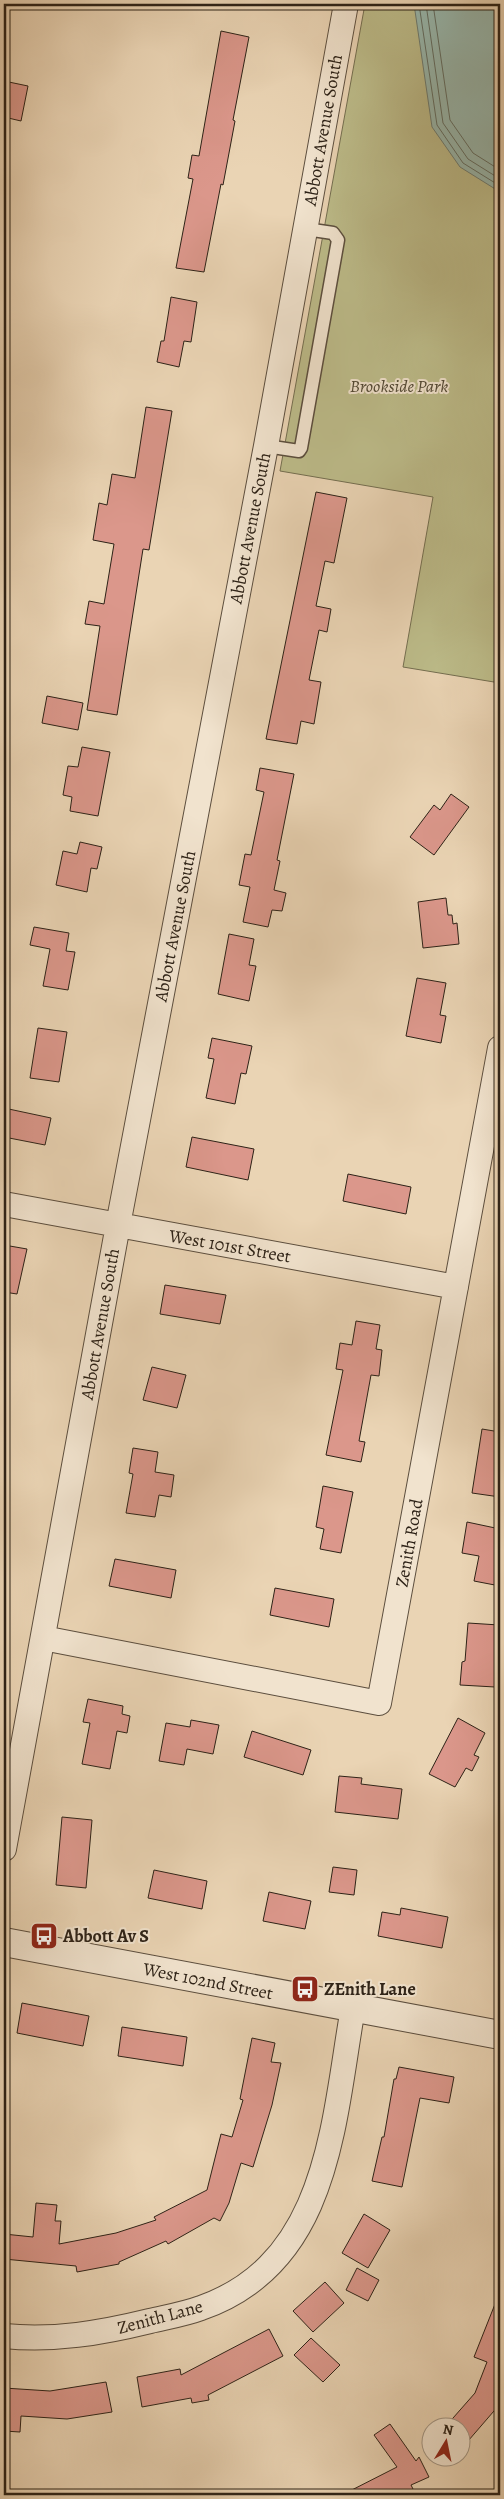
<svg xmlns="http://www.w3.org/2000/svg" width="504" height="2499" font-family="Alegreya,serif">
<rect width="100%" height="100%" fill="#ead4b4"/>
<filter id="stains"><feTurbulence type="fractalNoise" baseFrequency=".004" numOctaves="4"/><feColorMatrix values="0 0 0 0 .2 0 0 0 0 .09 0 0 0 0 .02 0 0 0 .5 -.17"/></filter>
<radialGradient id="worn" r=".72"><stop offset=".6" stop-color="#630" stop-opacity="0"/><stop offset="1" stop-color="#630" stop-opacity=".3"/></radialGradient>
<path fill="#bcbb89" stroke="#746e50" d="M 365,4 L 500,4 L 500,683 L 403,667 L 433,497 L 280,471 Z"/>
<path fill="#98b8ae" stroke="#6d7c72" d="M 414,4 L 500,4 L 500,192 L 460,167 L 432,127 Z"/>
<g fill="none" stroke-linecap="round" stroke-linejoin="round">
<path stroke="#626d62" stroke-width="1" d="M 419,4 L 437,125 L 463,163 L 500,186
M 426,4 L 443,123 L 468,159 L 500,179
M 433,4 L 450,120 L 473,153 L 500,170"/>
</g>
<path fill="#db978b" stroke="#2d2217" d="M 221,31 L 249,37 L 233,120 L 235,121 L 223,185 L 221,184 L 204,272 L 176,268 L 193,179 L 188,178 L 192,155 L 199,156 Z
M 4,81 L 28,86 L 21,121 L 4,117 Z
M 171,297 L 197,302 L 191,342 L 184,341 L 179,367 L 157,362 L 161,341 L 164,341 Z
M 146,407 L 172,411 L 149,550 L 143,549 L 117,715 L 87,710 L 100,626 L 85,624 L 89,601 L 104,604 L 114,544 L 93,540 L 99,503 L 107,505 L 112,474 L 135,478 Z
M 316,492 L 347,498 L 334,563 L 325,561 L 316,606 L 331,609 L 327,632 L 319,630 L 309,680 L 321,682 L 314,724 L 301,721 L 297,744 L 266,739 Z
M 47,696 L 83,703 L 78,730 L 42,723 Z
M 82,747 L 110,752 L 98,816 L 70,811 L 72,797 L 63,795 L 68,766 L 78,767 Z
M 260,768 L 294,774 L 277,860 L 280,861 L 274,890 L 286,893 L 282,911 L 272,910 L 268,927 L 243,922 L 250,887 L 239,885 L 245,854 L 251,855 L 264,792 L 256,790 Z
M 451,794 L 469,807 L 434,855 L 410,837 L 434,805 L 440,810 Z
M 80,842 L 102,847 L 97,869 L 91,868 L 87,892 L 56,885 L 63,851 L 77,854 Z
M 446,898 L 448,915 L 452,915 L 453,924 L 457,923 L 459,944 L 423,948 L 418,902 Z
M 34,927 L 69,933 L 66,951 L 75,952 L 68,990 L 43,986 L 50,949 L 30,945 Z
M 229,934 L 254,939 L 249,965 L 256,966 L 249,1001 L 218,994 Z
M 417,978 L 446,983 L 440,1015 L 446,1016 L 441,1043 L 406,1036 Z
M 38,1028 L 67,1032 L 59,1082 L 30,1078 Z
M 212,1038 L 252,1046 L 246,1074 L 241,1073 L 235,1104 L 206,1098 L 214,1059 L 208,1058 Z
M 4,1108 L 51,1118 L 45,1145 L 4,1137 Z
M 192,1137 L 254,1149 L 248,1180 L 186,1167 Z
M 348,1174 L 411,1187 L 406,1214 L 343,1201 Z
M 4,1245 L 27,1249 L 17,1294 L 4,1292 Z
M 165,1285 L 226,1295 L 220,1324 L 160,1314 Z
M 356,1321 L 380,1325 L 376,1349 L 382,1350 L 379,1376 L 371,1375 L 359,1441 L 365,1442 L 361,1462 L 326,1455 L 343,1370 L 336,1369 L 340,1343 L 352,1345 Z
M 152,1367 L 186,1375 L 177,1408 L 143,1400 Z
M 482,1429 L 500,1432 L 500,1497 L 472,1493 Z
M 133,1448 L 158,1452 L 155,1472 L 174,1475 L 171,1497 L 159,1495 L 155,1517 L 126,1513 L 133,1474 L 129,1473 Z
M 323,1486 L 353,1492 L 341,1553 L 320,1549 L 324,1529 L 316,1527 Z
M 467,1522 L 500,1529 L 500,1586 L 474,1581 L 479,1556 L 462,1553 Z
M 115,1559 L 176,1570 L 171,1598 L 109,1586 Z
M 275,1588 L 334,1599 L 329,1627 L 270,1615 Z
M 468,1623 L 499,1625 L 495,1687 L 460,1685 L 462,1662 L 465,1661 Z
M 88,1699 L 123,1706 L 122,1714 L 130,1716 L 127,1733 L 117,1731 L 110,1769 L 82,1764 L 90,1723 L 83,1722 Z
M 458,1718 L 485,1733 L 474,1755 L 479,1757 L 472,1771 L 466,1768 L 455,1787 L 429,1774 Z
M 191,1720 L 219,1725 L 213,1754 L 187,1749 L 184,1765 L 159,1761 L 166,1723 L 190,1727 Z
M 252,1731 L 311,1750 L 303,1775 L 244,1757 Z
M 339,1776 L 362,1778 L 361,1784 L 402,1789 L 398,1819 L 335,1812 Z
M 62,1817 L 92,1820 L 86,1888 L 56,1885 Z
M 333,1867 L 357,1870 L 354,1895 L 329,1892 Z
M 154,1870 L 207,1881 L 202,1909 L 148,1898 Z
M 269,1892 L 311,1901 L 305,1929 L 263,1921 Z
M 401,1908 L 448,1917 L 442,1948 L 378,1936 L 382,1912 L 400,1915 Z
M 22,2003 L 89,2016 L 83,2046 L 17,2033 Z
M 122,2027 L 187,2037 L 183,2066 L 118,2056 Z
M 252,2038 L 275,2043 L 271,2062 L 281,2063 L 272,2105 L 253,2167 L 241,2163 L 229,2203 L 220,2221 L 214,2218 L 168,2244 L 166,2241 L 119,2262 L 119,2264 L 77,2272 L 76,2266 L 4,2259 L 4,2234 L 33,2237 L 36,2203 L 57,2205 L 55,2221 L 61,2221 L 59,2244 L 116,2233 L 156,2220 L 154,2217 L 207,2190 L 221,2134 L 232,2137 L 243,2100 L 240,2099 Z
M 399,2067 L 454,2077 L 449,2103 L 420,2098 L 402,2187 L 372,2181 L 382,2137 L 384,2137 L 394,2079 L 396,2079 Z
M 364,2214 L 390,2230 L 368,2268 L 342,2253 Z
M 357,2268 L 379,2280 L 368,2301 L 346,2290 Z
M 325,2282 L 344,2303 L 313,2332 L 293,2311 Z
M 499,2294 L 500,2404 L 462,2448 L 462,2426 L 446,2426 L 475,2393 L 487,2362 L 474,2357 Z
M 269,2329 L 283,2356 L 208,2395 L 209,2400 L 192,2403 L 191,2398 L 142,2407 L 137,2377 L 180,2369 L 181,2375 Z
M 311,2338 L 340,2365 L 323,2382 L 294,2355 Z
M 106,2382 L 112,2412 L 67,2419 L 21,2416 L 20,2432 L 4,2431 L 4,2388 L 50,2391 Z
M 390,2424 L 416,2461 L 419,2457 L 429,2477 L 411,2485 L 416,2495 L 342,2495 L 397,2467 L 374,2435 Z"/>
<g fill="none" stroke-linecap="round" stroke-linejoin="round">
<g stroke="#5c4e3e" stroke-width="15">
<path id="service" d="M 266,446 L 299,451 L 301,448 L 338,240 L 333,233 L 306,229"/>
</g>
<g stroke="#5c4e3e" stroke-width="26">
<path id="minor" d="M 4,1204 L 456,1287
M 43,1638 L 379,1703 L 500,1048
M 4,1849 L 118,1225 L 266,446 L 346,4
M 4,2336 C 54,2341 101,2333 150,2321 C 167,2317 185,2314 201,2308 C 330,2263 333,2121 353,2008"/>
</g>
<g stroke="#5c4e3e" stroke-width="30">
<path id="tertiary" d="M 4,1942 L 500,2035"/>
</g>
<use href="#service" stroke="#f1e3ce" stroke-width="12"/>
<use href="#minor" stroke="#f1e3ce" stroke-width="24"/>
<use href="#tertiary" stroke="#f1e3ce" stroke-width="28"/>
</g>
<defs>
<g id="bus-square" transform="scale(1.4375)"><rect x="-9" y="-9" width="18" height="18" rx="4" fill="#8f2418" stroke="#f1e3ce"/><path d="M-5-6H5V4H4V6H2V4H-2V6H-4V4H-5ZM-3.5-4V0h7V-4ZM-3.5 1.2v1.5H-2V1.2ZM2 1.2v1.5H3.5V1.2Z" fill="#fff"/></g>
</defs>
<g fill-rule="evenodd">
<use href="#bus-square" x="44" y="1936"/>
<use href="#bus-square" x="305" y="1989"/>
</g>
<g text-anchor="middle" stroke-width="4" stroke-linejoin="round" paint-order="stroke">
<g font-size="18" fill="#2d2217" stroke="#f1e3ce">
<text transform="translate(323 130) rotate(-80)" y="6">Abbott Avenue South</text>
<text transform="translate(250 528) rotate(-79)" y="6">Abbott Avenue South</text>
<text transform="translate(175 926) rotate(-79)" y="6">Abbott Avenue South</text>
<text transform="translate(230 1246) rotate(10)" y="6">West 101st Street</text>
<text transform="translate(100 1324) rotate(-80)" y="6">Abbott Avenue South</text>
<text transform="translate(409 1543) rotate(-80)" y="6">Zenith Road</text>
<text transform="translate(208 1981) rotate(11)" y="6">West 102nd Street</text>
<text transform="translate(160 2317) rotate(-15)" y="6">Zenith Lane</text>
</g>
<g font-size="18" font-style="italic" fill="#514834" stroke="#f1e3ce">
<text x="399" y="392">Brookside Park</text>
</g>
<g font-size="18" font-weight="bold" fill="#2d2217" stroke="#f1e3ce" text-anchor="start">
<text x="63" y="1942">Abbott Av S</text>
<text x="324" y="1995">ZEnith Lane</text>
</g>
</g>
<rect width="504" height="2499" fill="none" stroke="#ead4b4" stroke-width="20"/>
<rect x="5" y="5" width="494" height="2489" fill="none" stroke="#2d2217" stroke-width="2.5"/>
<rect x="10" y="10" width="484" height="2479" fill="none" stroke="#2d2217"/>
<g transform="translate(446 2442) rotate(10)"><circle r="24" fill="#f1e3ce" stroke="#a39685"/>
<path d="M0-4L9 19L0 12L-9 19Z" fill="#8f2418"/>
<text y="-8" font-size="14" font-weight="bold" text-anchor="middle" fill="#2d2217">N</text>
</g>
<rect width="100%" height="100%" filter="url(#stains)"/>
<rect width="100%" height="100%" fill="url(#worn)"/>
</svg>
